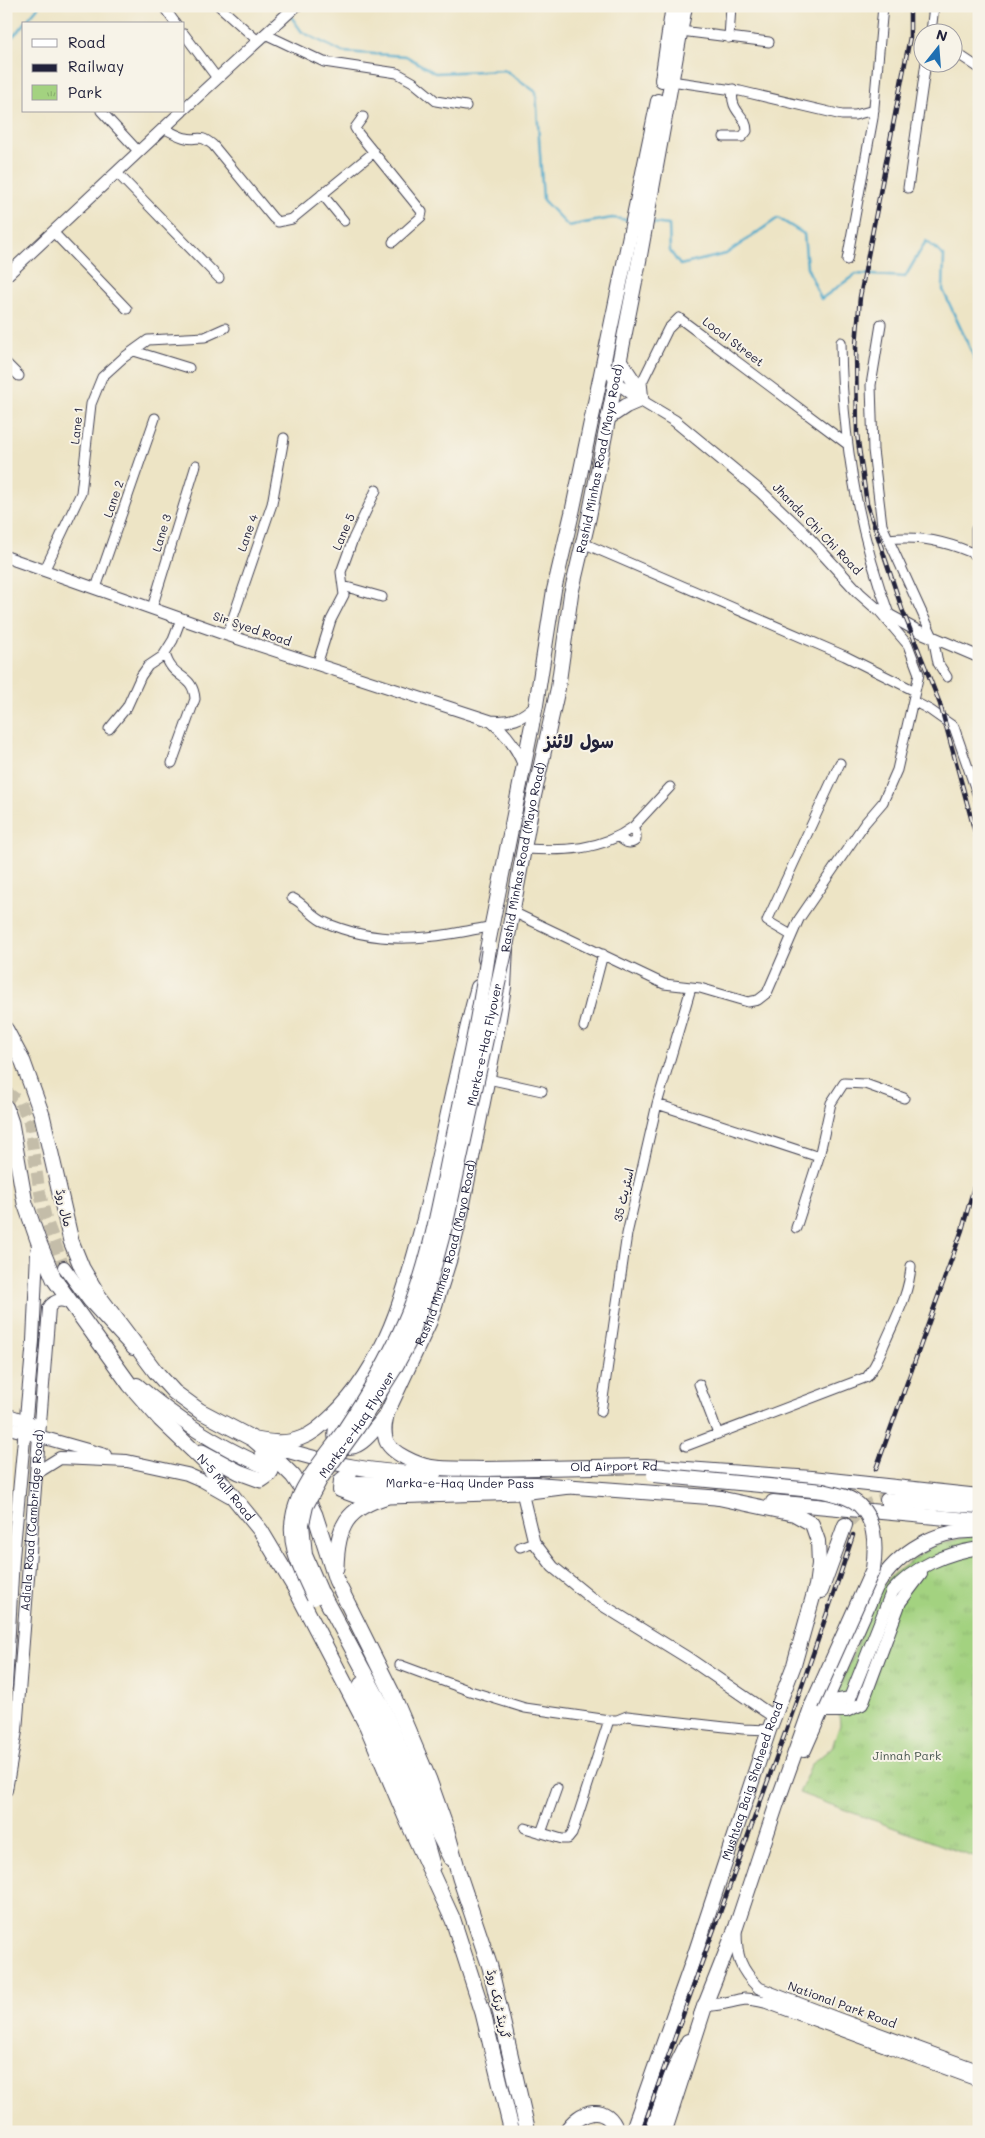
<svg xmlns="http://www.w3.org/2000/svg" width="985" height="2138" font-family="Mali,'Playpen Sans Arabic',sans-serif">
<defs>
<pattern id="park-tufts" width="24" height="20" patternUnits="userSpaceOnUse" patternTransform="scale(1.25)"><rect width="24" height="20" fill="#a3d280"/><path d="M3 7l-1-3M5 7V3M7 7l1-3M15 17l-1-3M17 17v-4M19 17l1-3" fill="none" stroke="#8cb470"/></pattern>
</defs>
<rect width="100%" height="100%" fill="#f7f3e8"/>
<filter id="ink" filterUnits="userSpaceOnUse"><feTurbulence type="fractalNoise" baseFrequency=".02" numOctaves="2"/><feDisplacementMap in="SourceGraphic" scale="10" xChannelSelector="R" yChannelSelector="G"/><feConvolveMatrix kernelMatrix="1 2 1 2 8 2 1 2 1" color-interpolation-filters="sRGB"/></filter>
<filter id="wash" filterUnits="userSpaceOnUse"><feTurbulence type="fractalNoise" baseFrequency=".0096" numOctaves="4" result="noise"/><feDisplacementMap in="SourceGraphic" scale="20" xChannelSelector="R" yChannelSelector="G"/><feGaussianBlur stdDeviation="1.12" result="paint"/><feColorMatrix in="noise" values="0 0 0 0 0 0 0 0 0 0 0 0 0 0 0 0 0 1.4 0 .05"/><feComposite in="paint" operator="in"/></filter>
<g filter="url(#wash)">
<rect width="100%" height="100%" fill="#ede4c5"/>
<path fill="url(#park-tufts)" stroke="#627a5e" d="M 969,1536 L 979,1537 L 979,1859 L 799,1793 L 811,1765 L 832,1747 L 840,1725 L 837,1695 L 875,1597 L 889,1577 L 933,1546 Z"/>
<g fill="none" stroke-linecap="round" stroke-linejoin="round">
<path stroke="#4ca8ca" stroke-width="2.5" d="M 290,15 L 302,32 L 342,52 L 406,56 L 435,73 L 505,70 L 536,92 L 543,200 L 568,226 L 612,218 L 629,220
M 24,24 L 39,6
M 6,40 L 10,39 L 24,25
M 652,223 L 669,225 L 670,251 L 680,265 L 726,254 L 778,218 L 804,234 L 807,267 L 821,299 L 856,274 L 905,277 L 926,241 L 944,256 L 943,290 L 979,368"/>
</g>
</g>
<g filter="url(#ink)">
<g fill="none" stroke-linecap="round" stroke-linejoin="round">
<path stroke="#c4bda9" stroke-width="12" stroke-dasharray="12 6" stroke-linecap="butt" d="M 6,1092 L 20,1102 L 29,1122 L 39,1188 L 46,1219 L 64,1267"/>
<path stroke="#c4bda9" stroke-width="14" stroke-dasharray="14 7" stroke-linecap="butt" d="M 845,1525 C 857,1511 869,1502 887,1500"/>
<g stroke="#403f50" stroke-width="11">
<path id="minor" d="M 163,6 L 176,24
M 219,6 L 258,41
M 681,31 L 769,42
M 931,32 L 934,6
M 184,34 L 217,78
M 265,34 L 324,62 L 397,73 L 413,82 L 436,101 L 466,106
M 729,38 L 731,6
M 952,50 L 979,68
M 671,81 L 740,91 L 842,115 L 855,115 L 874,110
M 101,111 L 139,152
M 363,117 L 355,128 L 358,133 L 422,212 L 421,217 L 393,242
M 163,128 C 170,131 179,137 186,138 C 200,141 198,133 213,145 L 273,218 L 278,222 L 292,219 L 374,152
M 724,137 L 742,137 L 747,131 C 747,114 729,113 733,89
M 117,173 L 219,278
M 908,188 L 926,62
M 322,194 L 344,221
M 53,232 L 127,309
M 847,260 L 873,118 L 883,6
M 881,324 L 871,385 L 873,450 L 882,525 L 933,637 L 938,663 L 947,677
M 841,342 C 842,437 857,529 890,617
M 134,351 L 189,368
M 6,363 L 19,376
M 644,401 L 642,382 L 668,329 L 679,318 L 847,444
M 888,539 C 920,535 950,542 979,556
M 583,543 L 845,656 L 915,691
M 976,555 L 976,529 L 979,526
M 45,569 L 81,493 L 91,404 L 102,377 L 123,358 L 148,340 L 205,337 L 225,328
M 343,586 L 382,597
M 96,588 L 155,418
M 152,608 L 196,465
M 227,635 L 272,504 L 284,438
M 165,653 C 172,681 193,672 195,699 L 172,763
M 317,665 L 331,620 L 344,595 L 341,572 L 353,539 L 376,490
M 913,701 L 930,710 L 954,727 L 979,799
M 109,729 L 127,707 L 141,676 L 148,666 L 163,656 L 173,640 L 181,619
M 633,827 L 670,787
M 525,849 C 564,851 600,851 633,827 L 636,835 L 636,840 C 629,846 625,842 619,837
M 292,898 C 303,902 310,915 322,921 C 381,948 433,938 493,926
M 513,912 L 664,984 L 700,988 L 748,1002 L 758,1000 L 767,993 L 799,919 L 865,823 L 883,802 L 897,770 L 919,674 L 908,645 L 880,612
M 791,935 L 767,921 L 840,763
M 584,1027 L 603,954
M 488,1079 L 542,1091
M 657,1104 L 819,1157
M 796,1228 L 819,1157 L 831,1103 L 844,1083 L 865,1084 L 904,1098
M 699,1384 L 718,1434
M 601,1412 L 627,1234 L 657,1104 L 691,988
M 686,1446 L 867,1377 C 875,1367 879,1357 884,1345 C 895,1319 909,1295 911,1266
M 520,1547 L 534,1542
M 400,1665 L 470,1691 L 525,1708 L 609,1720 L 617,1720 L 627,1716 L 743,1729 L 769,1730
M 525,1828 L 562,1839 L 568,1839 L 572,1834 L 609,1720
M 541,1833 L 557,1788"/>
</g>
<g stroke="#403f50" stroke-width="13">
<path id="tertiary" d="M 184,109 L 296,6
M 6,276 L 182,111
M 603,362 L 616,382 L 640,400 L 675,421 L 761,492 L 804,533 L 859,593 L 876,608 L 916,630 L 979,657
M 6,557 L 227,635 L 491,721 C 510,723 522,719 536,705
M 491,721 C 506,733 517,748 524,766
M 522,1492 L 534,1542 L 553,1567 L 591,1598 L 688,1658 L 774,1717
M 736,1931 C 736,1957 740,1969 759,1988 L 837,2018 L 979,2070
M 705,2005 C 719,2006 731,2001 745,1999 C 752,1999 759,2001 765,2002 L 979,2081"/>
</g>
<g stroke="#403f50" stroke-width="14">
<g id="secondary">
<path d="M 64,1267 L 89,1301 L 133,1349"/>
<path d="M 6,1414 L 31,1423"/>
<path d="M 6,1427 L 105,1455"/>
<path d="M 36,1473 L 60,1458 L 127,1461 L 187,1474 L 201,1480 L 229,1496"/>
<path d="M 6,1686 L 13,1558 L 33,1341 L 37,1252 L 39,1243"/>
<path d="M 828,1694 L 834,1701 L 850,1698 L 892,1592 C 913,1567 947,1553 979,1548"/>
<path d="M 822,1711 L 846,1711 L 862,1704 L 900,1602 L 921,1574"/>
<path id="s1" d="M 6,1790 L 16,1731 L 49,1308 C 55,1298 64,1299 73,1305"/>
</g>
</g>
<g stroke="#403f50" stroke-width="16">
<g id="primary">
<path d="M 662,80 L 673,6"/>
<path d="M 620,361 L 634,382 L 637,398"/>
<path d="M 608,418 L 626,406 L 640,400"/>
<path d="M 485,959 L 536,705 L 554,590 L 572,513 L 658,101"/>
<path d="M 137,1385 C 178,1421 217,1445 266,1467"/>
<path d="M 346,1406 C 341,1416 327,1438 342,1445 C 346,1447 352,1448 357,1445 C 369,1439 378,1424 387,1414"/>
<path d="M 253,1439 C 269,1442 285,1445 301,1438 C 313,1434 322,1425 332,1416 C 385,1366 405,1292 423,1223 C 443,1145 456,1065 478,987"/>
<path d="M 272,1446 C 324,1462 380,1476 435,1472"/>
<path id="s2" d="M 482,1469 L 646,1466 L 812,1478 L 979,1496"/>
<path id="s3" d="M 489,1469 C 470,1468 449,1470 431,1467 C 418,1465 390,1453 386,1440 C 383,1431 385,1422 387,1413 L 430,1321 L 450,1258 L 461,1214 L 497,1031 L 504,987 L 506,947 L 532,805 L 558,688 L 571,594 L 589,517 L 639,261 L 685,6"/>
<path d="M 350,1473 L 341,1480 L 340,1490 L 356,1496 L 383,1496"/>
<path id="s4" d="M 350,1483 L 536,1484 L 722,1498"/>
<path d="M 887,1500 L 979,1506"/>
<path d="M 773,1502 L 979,1521"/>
<path d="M 821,1591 L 845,1525"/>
<path d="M 322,1593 L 381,1703 L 433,1824 L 450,1858"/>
<path d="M 361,1684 C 388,1743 416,1802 433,1866"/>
<path d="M 804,1750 L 876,1587 C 899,1551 935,1529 979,1531"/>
<path d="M 701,2015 L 736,1927 L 777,1803 L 812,1705"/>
<path id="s5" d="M 632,2132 L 693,1960 L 769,1730 L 794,1665 L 816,1586 L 819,1564 L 818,1541 L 812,1524 L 794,1514 L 714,1497"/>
<path d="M 652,2132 L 670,2078 L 688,2041"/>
</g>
</g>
<g stroke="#403f50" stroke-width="17">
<g id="trunk">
<path d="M 6,1030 L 23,1062 L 42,1115 L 71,1241 L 82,1268 L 98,1295 L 155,1371 L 174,1392 L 200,1411 L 253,1439 L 274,1457 L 293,1476 L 304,1492 L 315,1515 L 336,1580 L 392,1693 L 429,1780 L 446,1828 L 460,1878 L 490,1967 L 528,2132"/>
<path id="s6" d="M 6,1108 L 11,1123 L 25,1203 L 39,1243 L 54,1279 L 130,1385 L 160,1419 L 204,1461 L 261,1531 L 295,1588 L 367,1726 L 407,1820 L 453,1920 L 483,2013 L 512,2132"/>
<path d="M 202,1452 L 239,1472 L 261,1480 C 277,1471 273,1464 263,1452"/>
<path d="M 336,1568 C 337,1526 346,1508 388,1496 L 522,1492 L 569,1486"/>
<path d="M 566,2132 C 580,2110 607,2102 617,2132"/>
<path d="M 664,2132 L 705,2005"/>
</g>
</g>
<use href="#minor" stroke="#fff" stroke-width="9"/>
<use href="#tertiary" stroke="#fff" stroke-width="11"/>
<use href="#secondary" stroke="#fff" stroke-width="12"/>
<use href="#primary" stroke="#fff" stroke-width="14"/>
<use href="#trunk" stroke="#fff" stroke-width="15"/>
<g stroke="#22223b" stroke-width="4.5">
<path id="rail" d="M 910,6 L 910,37 L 860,297 L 856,345 L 857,434 L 867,504 L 902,609 L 940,704 L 979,847
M 876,1469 L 962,1230 L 979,1169
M 642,2132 C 710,1932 788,1736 853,1535"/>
</g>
<use href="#rail" stroke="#f7f3e8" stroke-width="2.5" stroke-dasharray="8" stroke-linecap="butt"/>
<g stroke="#403f50" stroke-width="16" stroke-linecap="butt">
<g id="primary-bridge">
<path d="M 654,1475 L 823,1491 C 834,1494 850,1496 859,1505 C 876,1521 876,1548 873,1569 L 812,1705"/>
<path id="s7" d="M 321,1592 L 305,1555 L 302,1524 L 306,1506 L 321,1478 L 358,1427 L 395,1368 L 408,1344 L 427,1293 L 446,1223 L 506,947"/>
<path d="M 314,1598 C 301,1570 286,1544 294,1512 C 302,1481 325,1458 343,1432 C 366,1397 387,1362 404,1323 C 428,1269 438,1210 450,1152 C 465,1084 479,1017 489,948"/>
</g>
</g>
<use href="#primary-bridge" stroke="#fff" stroke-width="14"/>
</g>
</g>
<g text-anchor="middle" stroke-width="4" stroke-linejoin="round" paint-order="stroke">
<g font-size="12" fill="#22223b" stroke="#f7f3e8">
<text transform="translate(733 342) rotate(37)" y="4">Local Street</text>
<text transform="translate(77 426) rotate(-84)" y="4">Lane 1</text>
<text dy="4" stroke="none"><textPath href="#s3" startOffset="1121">Rashid Minhas Road (Mayo Road)</textPath></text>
<text transform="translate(114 499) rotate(-71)" y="4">Lane 2</text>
<text transform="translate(817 529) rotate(46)" y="4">Jhanda Chi Chi Road</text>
<text transform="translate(344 532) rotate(-67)" y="4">Lane 5</text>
<text transform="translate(162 533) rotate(-73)" y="4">Lane 3</text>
<text transform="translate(248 533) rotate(-70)" y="4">Lane 4</text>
<text transform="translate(252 629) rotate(19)" y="4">Sir Syed Road</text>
<text dy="4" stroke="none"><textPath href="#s3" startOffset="715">Rashid Minhas Road (Mayo Road)</textPath></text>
<text dy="4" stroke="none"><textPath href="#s7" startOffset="591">Marka-e-Haq Flyover</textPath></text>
<text transform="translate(624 1195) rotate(-77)" y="4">اسٹریٹ 35</text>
<text transform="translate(64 1208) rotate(77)" y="4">مال روڈ</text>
<text dy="4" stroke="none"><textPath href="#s3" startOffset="311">Rashid Minhas Road (Mayo Road)</textPath></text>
<text dy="4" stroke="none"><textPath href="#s7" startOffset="186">Marka-e-Haq Flyover</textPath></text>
<text dy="4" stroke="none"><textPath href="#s2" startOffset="132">Old Airport Rd</textPath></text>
<text dy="4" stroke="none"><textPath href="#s4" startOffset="110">Marka-e-Haq Under Pass</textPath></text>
<text dy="4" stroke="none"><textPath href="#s6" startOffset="449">N-5 Mall Road</textPath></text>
<text dy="4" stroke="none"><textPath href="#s1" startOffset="271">Adiala Road (Cambridge Road)</textPath></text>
<text dy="4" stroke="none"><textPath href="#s5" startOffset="371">Mushtaq Baig Shaheed Road</textPath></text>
<text transform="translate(498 2004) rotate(78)" y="4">گرینڈ ٹرنک روڈ</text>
<text transform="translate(842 2005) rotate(20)" y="4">National Park Road</text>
</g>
<g font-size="12" fill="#495750" stroke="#f7f3e8">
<text x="907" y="1760">Jinnah Park</text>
</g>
<g font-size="18" font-weight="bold" fill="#22223b" stroke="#f7f3e8">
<text x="579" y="748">سول لائنز</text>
</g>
</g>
<rect width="985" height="2138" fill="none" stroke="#f7f3e8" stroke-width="25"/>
<rect x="22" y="22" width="162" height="90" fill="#f7f3e8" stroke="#a29fa3"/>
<rect x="32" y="39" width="25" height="8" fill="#ffffff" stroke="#a29fa3"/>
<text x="68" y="48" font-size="15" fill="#22223b">Road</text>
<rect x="32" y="64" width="25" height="8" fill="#22223b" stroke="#a29fa3"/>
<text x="68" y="72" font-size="15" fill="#22223b">Railway</text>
<rect x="32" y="85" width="25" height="15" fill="url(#park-tufts)" stroke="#a29fa3"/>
<text x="68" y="98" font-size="15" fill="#22223b">Park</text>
<g transform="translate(938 48) rotate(17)"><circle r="24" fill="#f7f3e8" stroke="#a29fa3"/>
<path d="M0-4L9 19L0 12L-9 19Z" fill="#1f6fb2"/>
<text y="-8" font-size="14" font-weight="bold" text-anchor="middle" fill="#22223b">N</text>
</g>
</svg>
